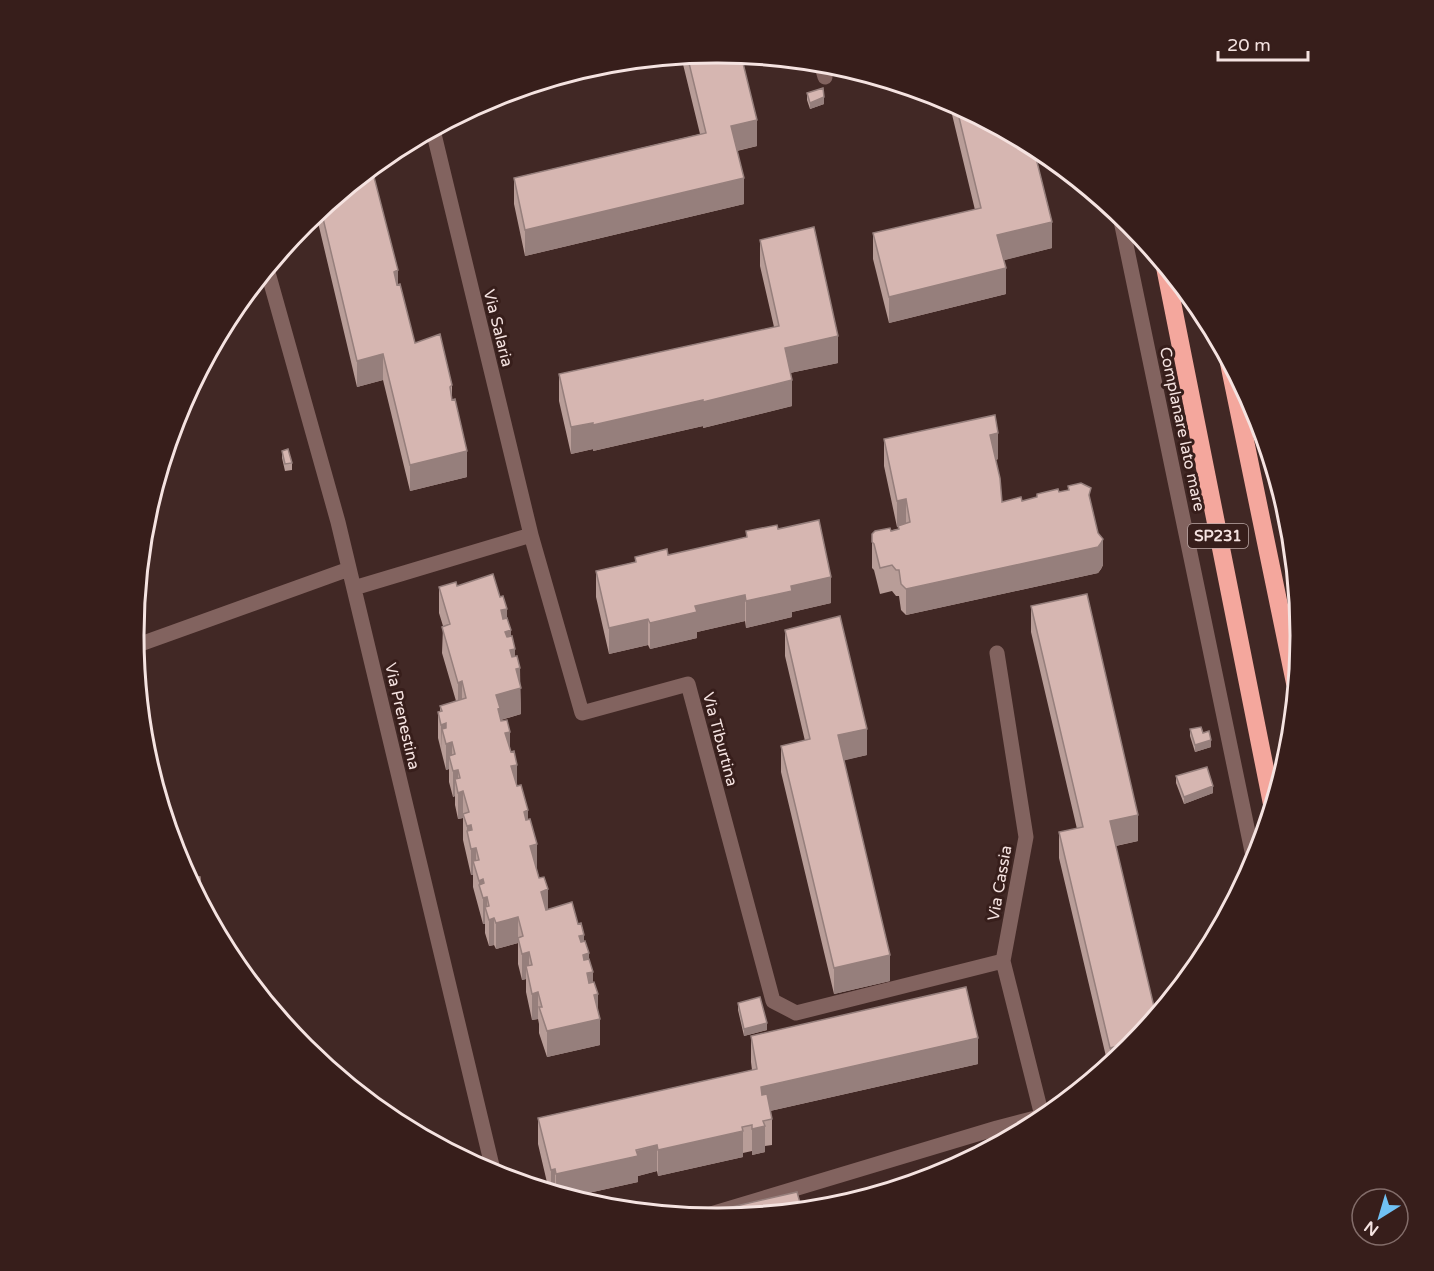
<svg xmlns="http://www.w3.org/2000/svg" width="1434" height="1271" font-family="'Varela Round',sans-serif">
<rect width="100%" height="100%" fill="#412825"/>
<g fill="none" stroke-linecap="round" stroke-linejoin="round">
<path stroke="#82635f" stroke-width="15" d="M 821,63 L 825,77
M 433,130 L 531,535
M 1120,216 L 1254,861
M 267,269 L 338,522 L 494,1174
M 354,588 L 531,535 L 582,713 L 688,684 L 773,1001 L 796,1013 L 1003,961
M 135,646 L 349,569
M 997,653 L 1026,837 L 1003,961 L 1042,1116
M 701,1217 L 997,1128 L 1047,1115"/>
<path stroke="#f4a79d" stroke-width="18" d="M 1165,267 L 1272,804
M 1229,363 L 1295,683"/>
</g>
<path fill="#b89d98" d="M 717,52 L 757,146 L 737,151 L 744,204 L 525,256 L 514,204 L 514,178 L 700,134 L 681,56 Z
M 807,93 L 824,104 L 810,109 L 807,100 Z
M 949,102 L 1033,146 L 1052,248 L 1004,260 L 1006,294 L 889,323 L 873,259 L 873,233 L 975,210 Z
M 372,168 L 372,177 L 398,285 L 415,343 L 452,385 L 452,400 L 467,477 L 410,491 L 383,380 L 357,387 L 316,214 Z
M 760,240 L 838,363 L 790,373 L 792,406 L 703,428 L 703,426 L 593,451 L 593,449 L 571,454 L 559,401 L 559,374 L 774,327 L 760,266 Z
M 884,439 L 998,459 L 996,460 L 1002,502 L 1022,501 L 1037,498 L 1037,494 L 1059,492 L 1068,490 L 1068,486 L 1091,503 L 1103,565 L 1101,569 L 1098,573 L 906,615 L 901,610 L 899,596 L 896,596 L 892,591 L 880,594 L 874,570 L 872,568 L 872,534 L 898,529 L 898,527 L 897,527 L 884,466 Z
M 282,451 L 292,463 L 292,470 L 285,471 L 282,458 Z
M 778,529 L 831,603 L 792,612 L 792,617 L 746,628 L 745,621 L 697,632 L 697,638 L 650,649 L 648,645 L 609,654 L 596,597 L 596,571 L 635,562 L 635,557 L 668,555 L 746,538 L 746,531 Z
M 457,586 L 500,597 L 507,618 L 515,657 L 520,686 L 521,714 L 501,720 L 510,751 L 517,786 L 528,819 L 537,870 L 548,909 L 578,924 L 584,941 L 589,959 L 598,1012 L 600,1045 L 547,1057 L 539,1033 L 539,1024 L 538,1019 L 532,1020 L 526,992 L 526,979 L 522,980 L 518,964 L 518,943 L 496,949 L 494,945 L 489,946 L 485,933 L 485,924 L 483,924 L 473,887 L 473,875 L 471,875 L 463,840 L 463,818 L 458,819 L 455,805 L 455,796 L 453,797 L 449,782 L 449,769 L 446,770 L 438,738 L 438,712 L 440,711 L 440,706 L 456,701 L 442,653 L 443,626 L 439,613 L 439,587 Z
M 1031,606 L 1138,841 L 1116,846 L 1129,1048 L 1108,1065 L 1059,858 L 1059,832 L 1077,829 L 1031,632 Z
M 785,630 L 867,755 L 844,760 L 890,981 L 834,994 L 781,772 L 781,746 L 805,741 L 785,656 Z
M 1190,729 L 1203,733 L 1211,747 L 1195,752 L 1190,736 Z
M 1176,776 L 1213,793 L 1184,804 L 1176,783 Z
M 738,1003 L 767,1030 L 744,1036 L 738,1010 Z
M 751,1036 L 978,1064 L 770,1111 L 772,1119 L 772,1145 L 765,1146 L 765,1152 L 752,1155 L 752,1151 L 743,1153 L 743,1157 L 658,1176 L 657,1171 L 638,1176 L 638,1182 L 570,1197 L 549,1191 L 538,1144 L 538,1118 L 752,1070 L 751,1062 Z"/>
<path fill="#967f7c" d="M 824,97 L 824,104 L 810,109 L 810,103 Z
M 464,116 L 464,123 L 457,124 L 457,117 Z
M 757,120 L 757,146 L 731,152 L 731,126 Z
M 372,168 L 372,188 L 368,171 Z
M 744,178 L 744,204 L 525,256 L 525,230 Z
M 1052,222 L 1052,248 L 997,262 L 997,235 Z
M 1006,268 L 1006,294 L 889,323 L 889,297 Z
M 398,270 L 398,296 L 394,272 Z
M 838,336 L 838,363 L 785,374 L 785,348 Z
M 383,354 L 383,380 L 357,387 L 357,361 Z
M 792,380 L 792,406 L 703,428 L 703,402 Z
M 703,400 L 703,426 L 593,451 L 593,425 Z
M 593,423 L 593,449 L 571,454 L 571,427 Z
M 998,433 L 998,459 L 990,461 L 990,435 Z
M 467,451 L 467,477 L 410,491 L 410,465 Z
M 906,499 L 906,525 L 897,527 L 897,501 Z
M 1103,539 L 1103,565 L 1101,569 L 1098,573 L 906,615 L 906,589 Z
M 831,577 L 831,603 L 792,612 L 792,617 L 746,628 L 746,601 L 791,586 Z
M 745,595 L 745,621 L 697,632 L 697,638 L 650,649 L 650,623 L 695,606 Z
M 507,609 L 507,632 L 511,630 L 511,650 L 515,649 L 515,675 L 510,676 L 501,610 Z
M 648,619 L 648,645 L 609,654 L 609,628 Z
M 520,668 L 521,714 L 500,720 L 500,734 L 496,695 L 516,669 Z
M 462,681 L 462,708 L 458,709 L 458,683 Z
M 446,723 L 446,743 L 442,729 L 441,751 L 441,725 Z
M 867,729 L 867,755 L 838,762 L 838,735 Z
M 510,732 L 510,758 L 505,733 Z
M 1211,740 L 1211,747 L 1195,752 L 1195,745 Z
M 452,742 L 452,767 L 449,756 L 449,769 L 446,770 L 446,744 Z
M 517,765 L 517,791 L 511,766 Z
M 458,770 L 458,791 L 455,779 L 455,796 L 453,797 L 453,771 Z
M 1213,786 L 1213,793 L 1184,804 L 1184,797 Z
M 463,791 L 463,818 L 458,819 L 458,793 Z
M 528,810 L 528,836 L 524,812 Z
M 1138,815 L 1138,841 L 1110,847 L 1110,821 Z
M 471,825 L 471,846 L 467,831 L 467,826 Z
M 537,844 L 537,870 L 530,846 Z
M 476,848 L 476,870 L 473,861 L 473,875 L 471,875 L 471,849 Z
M 483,879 L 483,897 L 479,885 L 479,907 L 479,881 Z
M 548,889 L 548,915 L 541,892 Z
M 487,897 L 487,913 L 485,907 L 485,924 L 483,924 L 483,898 Z
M 518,917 L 518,943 L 496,949 L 496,923 Z
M 494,918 L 494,945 L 489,946 L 489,920 Z
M 584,935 L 584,955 L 589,953 L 589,973 L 593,972 L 593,998 L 579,936 Z
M 529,952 L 529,978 L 526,966 L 526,979 L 522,980 L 522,954 Z
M 890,955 L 890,981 L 834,994 L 834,968 Z
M 538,992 L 538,1019 L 532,1020 L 532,994 Z
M 598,994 L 598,1020 L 600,1019 L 600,1045 L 547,1057 L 547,1031 L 594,995 Z
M 767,1023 L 767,1030 L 744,1036 L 744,1029 Z
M 978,1038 L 978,1064 L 761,1113 L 761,1087 Z
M 1134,1042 L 1129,1048 L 1110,1063 L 1110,1048 Z
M 765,1126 L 765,1152 L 752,1155 L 752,1129 Z
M 743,1131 L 743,1157 L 658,1176 L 658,1150 Z
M 657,1145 L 657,1171 L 638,1176 L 638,1182 L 570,1197 L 556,1193 L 556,1174 Z
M 555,1169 L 555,1193 L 551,1191 L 551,1170 Z"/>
<path fill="#d6b6b1" stroke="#967f7c" stroke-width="1.5" d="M 717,52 L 741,55 L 757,120 L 731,126 L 744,178 L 525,230 L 514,178 L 706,133 L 687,55 Z
M 823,88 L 824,97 L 810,103 L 807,93 Z
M 956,105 L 1033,146 L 1052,222 L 997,235 L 1006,268 L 889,297 L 873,233 L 981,208 Z
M 464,113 L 464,116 L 457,117 L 456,117 Z
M 369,170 L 371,177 L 374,177 L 398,270 L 394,272 L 397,285 L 400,284 L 415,343 L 440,334 L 452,385 L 450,387 L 452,400 L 455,399 L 467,451 L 410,465 L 383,354 L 357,361 L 321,210 Z
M 814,227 L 838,336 L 785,348 L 792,380 L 703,402 L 703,400 L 593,425 L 593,423 L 571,427 L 559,374 L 779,326 L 760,240 Z
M 995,415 L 998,433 L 990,435 L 1000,478 L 1002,502 L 1021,497 L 1022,501 L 1037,497 L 1037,494 L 1058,489 L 1059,492 L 1069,490 L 1068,486 L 1081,483 L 1091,488 L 1089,495 L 1098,533 L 1103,539 L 1101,543 L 1098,547 L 906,589 L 901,584 L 899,570 L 896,570 L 892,565 L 880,568 L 874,544 L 872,542 L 872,534 L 875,531 L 890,528 L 891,531 L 899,529 L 898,526 L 910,522 L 906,499 L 897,501 L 884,439 Z
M 288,449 L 292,463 L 285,464 L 282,451 Z
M 819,520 L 831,577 L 791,586 L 792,591 L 746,601 L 745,595 L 695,606 L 697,612 L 650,623 L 648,619 L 609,628 L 596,571 L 636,562 L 635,557 L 667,549 L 668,555 L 747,537 L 746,531 L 777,525 L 778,529 Z
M 493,574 L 500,597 L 503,596 L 507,609 L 501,610 L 503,619 L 507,618 L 511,630 L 505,632 L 507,637 L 512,636 L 515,649 L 510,650 L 512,657 L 517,656 L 520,668 L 516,669 L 521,688 L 496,695 L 500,708 L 498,709 L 501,721 L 507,720 L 510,732 L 505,733 L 511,752 L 514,751 L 517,765 L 511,766 L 517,786 L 521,785 L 528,810 L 524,812 L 526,820 L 530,819 L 537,844 L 530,846 L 539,878 L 544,877 L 548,889 L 541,892 L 546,910 L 572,902 L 578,924 L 581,923 L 584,935 L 579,936 L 581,942 L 585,941 L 589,953 L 583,955 L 584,960 L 589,959 L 593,972 L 587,973 L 589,983 L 594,982 L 598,994 L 594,995 L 600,1019 L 547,1031 L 539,1007 L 542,1007 L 538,992 L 532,994 L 526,966 L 532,965 L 529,952 L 522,954 L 518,938 L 523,936 L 518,917 L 496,923 L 494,918 L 489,920 L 485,907 L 489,906 L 487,897 L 483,898 L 479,885 L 484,883 L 483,879 L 479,881 L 473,861 L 479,860 L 476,848 L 471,849 L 467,831 L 472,830 L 471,825 L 467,826 L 463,814 L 469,812 L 463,791 L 458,793 L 455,779 L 460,778 L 458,770 L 453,771 L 449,756 L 455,754 L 452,742 L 446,744 L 442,729 L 446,728 L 446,723 L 441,725 L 438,712 L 442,711 L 440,706 L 466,698 L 462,681 L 458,683 L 442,627 L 450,624 L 439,587 L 456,582 L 457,586 Z
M 1087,594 L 1138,815 L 1110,821 L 1156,1015 L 1134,1042 L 1110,1048 L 1059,832 L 1083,827 L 1031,606 Z
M 840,616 L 867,729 L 838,735 L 890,955 L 834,968 L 781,746 L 810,739 L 785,630 Z
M 1201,727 L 1203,733 L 1209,731 L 1211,740 L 1195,745 L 1190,729 Z
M 1207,767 L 1213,786 L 1184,797 L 1176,776 Z
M 179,859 L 187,861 L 185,872 Z
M 187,875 L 200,877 L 202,902 Z
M 1201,953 L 1205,953 L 1202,959 Z
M 966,987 L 978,1038 L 761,1087 L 762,1095 L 767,1094 L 772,1119 L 763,1121 L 765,1126 L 752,1129 L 752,1125 L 742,1127 L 743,1131 L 658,1150 L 657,1145 L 636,1150 L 638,1156 L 556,1174 L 555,1169 L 551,1170 L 538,1118 L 757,1069 L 751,1036 Z
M 760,997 L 767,1023 L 744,1029 L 738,1003 Z
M 797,1192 L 802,1210 L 726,1218 L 723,1209 Z"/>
<g text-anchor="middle" stroke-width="6" stroke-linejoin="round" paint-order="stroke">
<rect fill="#371e1b" stroke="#bca8a6" stroke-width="1.5" x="1188" y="524" width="60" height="24" rx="4.5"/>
<g font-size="15" font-weight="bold" fill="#f5e3e1">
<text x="1218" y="541">SP231</text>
</g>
<g font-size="16" fill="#f5e3e1" stroke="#371e1b">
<text transform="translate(499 328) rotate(76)" y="6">Via Salaria</text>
<text transform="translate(1183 429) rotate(78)" y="6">Complanare lato mare</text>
<text transform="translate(403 716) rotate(77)" y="6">Via Prenestina</text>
<text transform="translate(721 739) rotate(75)" y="6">Via Tiburtina</text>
<text transform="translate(999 883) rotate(-80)" y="6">Via Cassia</text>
</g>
</g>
<path d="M0 0H1434V1271H0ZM716 63H718A572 572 0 0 1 1290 635V636A572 572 0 0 1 718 1208H716A572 572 0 0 1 144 636V635A572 572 0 0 1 716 63Z" fill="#371e1b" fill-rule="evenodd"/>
<path fill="none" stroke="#f5e3e1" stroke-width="3" d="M716 63H718A572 572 0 0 1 1290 635V636A572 572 0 0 1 718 1208H716A572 572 0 0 1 144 636V635A572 572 0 0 1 716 63Z"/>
<g transform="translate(1380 1217) rotate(217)"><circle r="28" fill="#371e1b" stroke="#836d6a" stroke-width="1.5"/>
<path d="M0-4.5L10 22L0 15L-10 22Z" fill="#70c1f4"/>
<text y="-9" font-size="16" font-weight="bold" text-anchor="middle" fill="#f5e3e1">N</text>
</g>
<path d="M1218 51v9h90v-9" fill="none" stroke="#f5e3e1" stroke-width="3"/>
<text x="1227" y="51" font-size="18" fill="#f5e3e1" stroke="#371e1b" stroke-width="4.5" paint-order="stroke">20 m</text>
</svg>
